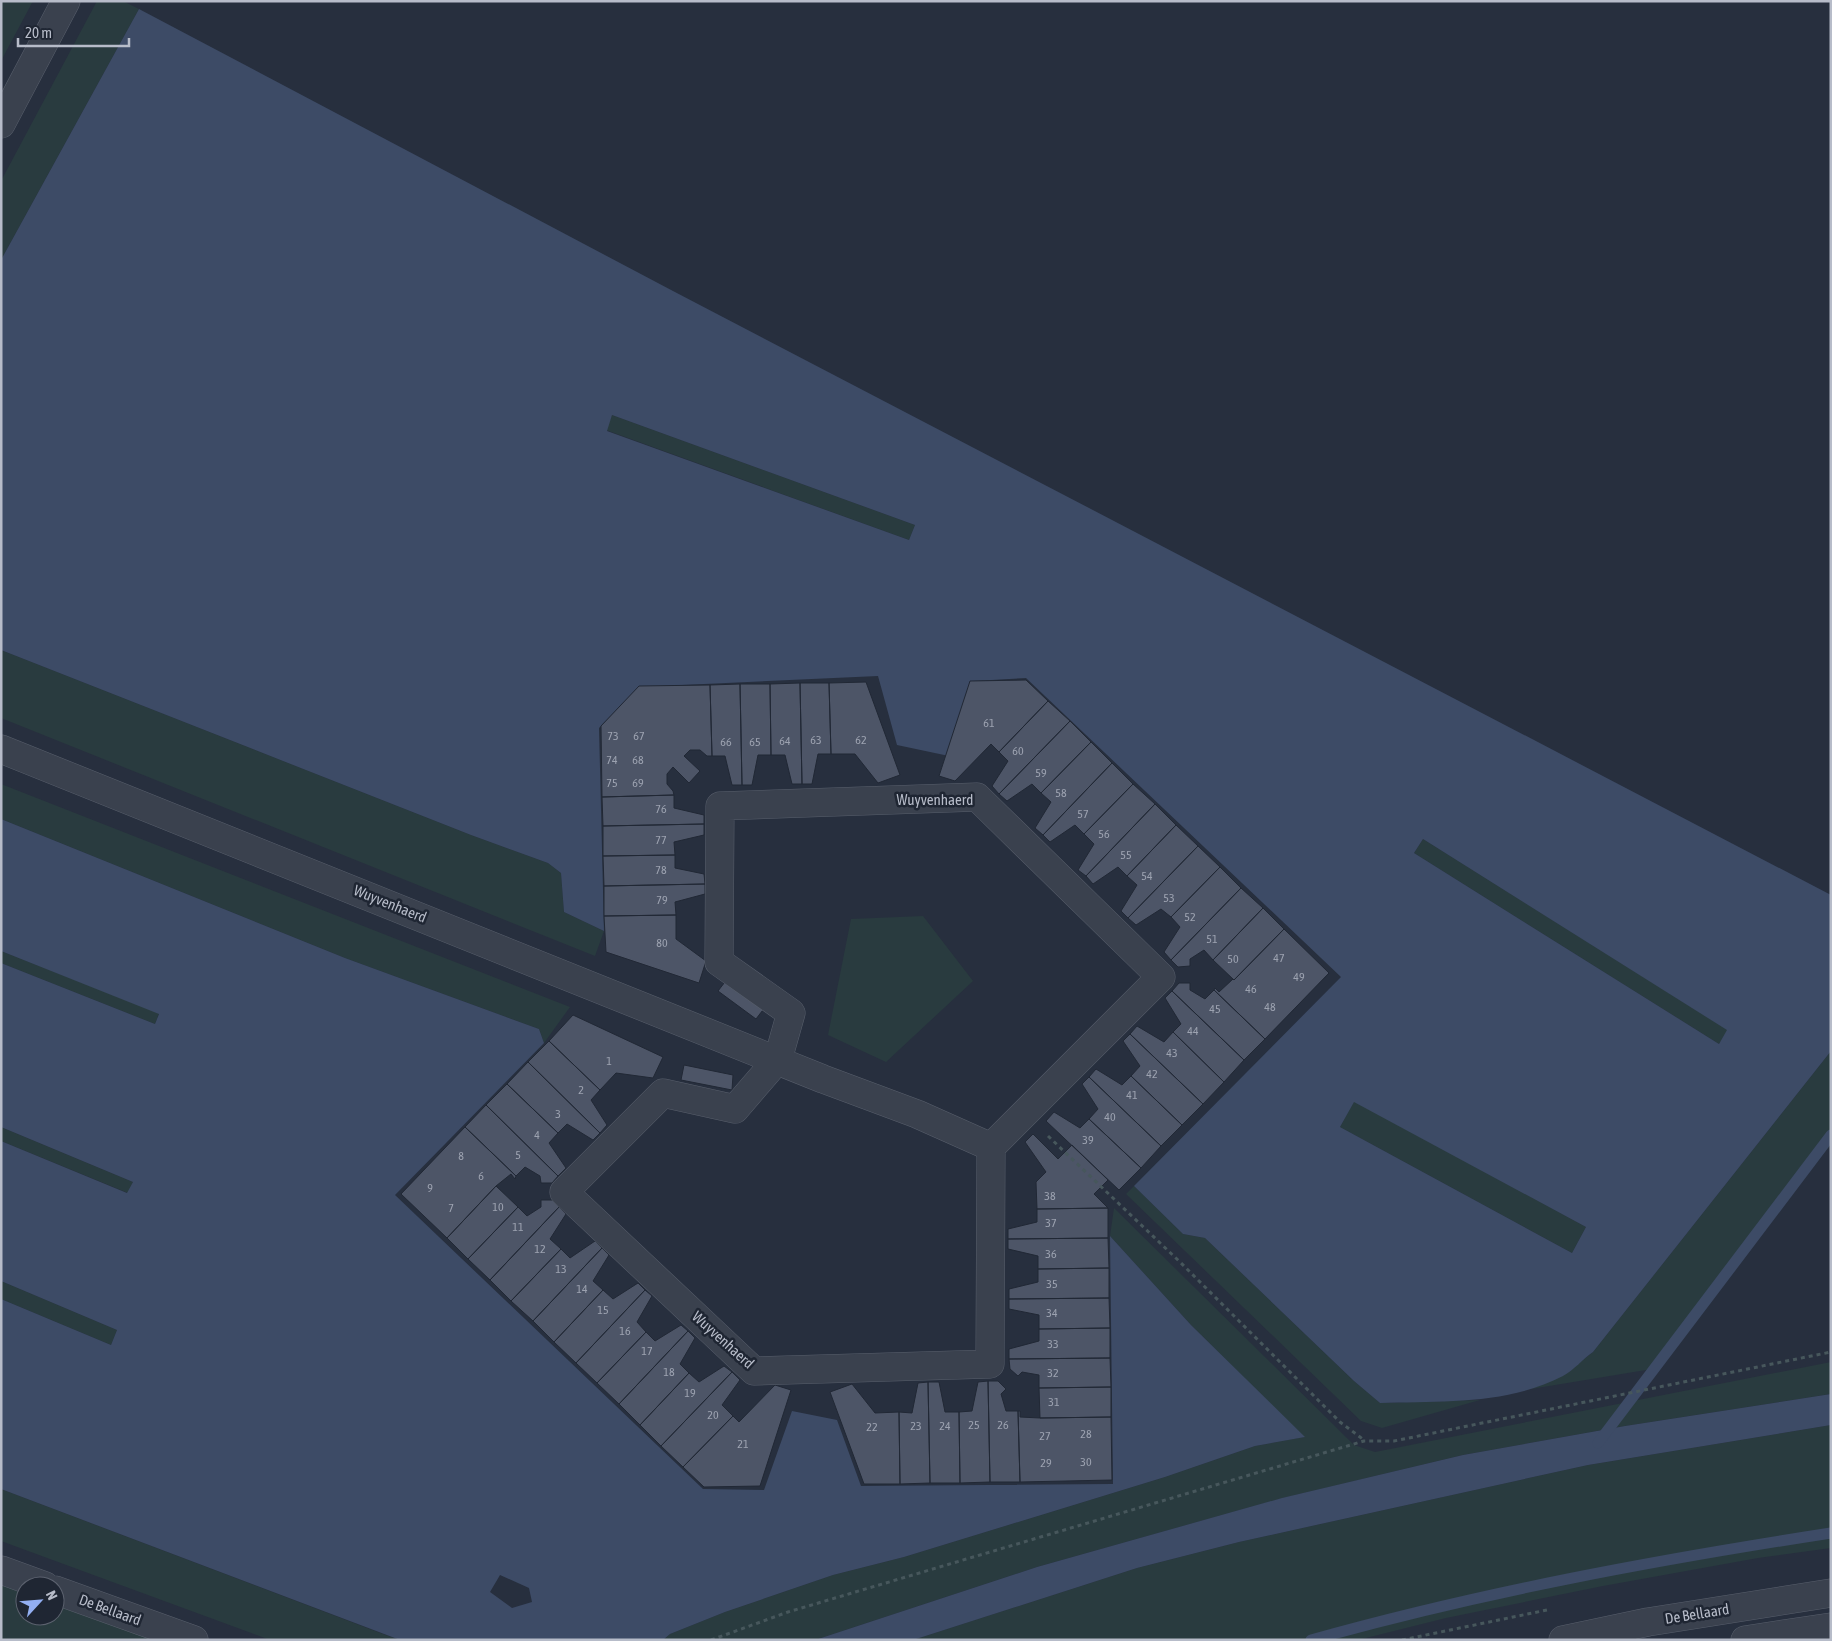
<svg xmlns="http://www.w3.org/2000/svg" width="1832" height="1641" font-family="'Asap Condensed',sans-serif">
<rect width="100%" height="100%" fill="#272f3e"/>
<path fill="#293b3f" d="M 1,1 L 33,1 L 1,61 Z
M 97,1 L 123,1 L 139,9 L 1,260 L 1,181 Z
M 612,415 L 915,525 L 909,540 L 606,430 Z
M 1,650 L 471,835 L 548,863 L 561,873 L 564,912 L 604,931 L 595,956 L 1,718 Z
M 1,784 L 570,1007 L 544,1043 L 539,1029 L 345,958 L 1,819 Z
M 1423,839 L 1728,1030 L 1719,1044 L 1414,853 Z
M 923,916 L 973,981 L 886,1062 L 828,1035 L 851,919 Z
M 1,951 L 159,1013 L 155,1024 L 1,963 Z
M 1831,1051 L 1831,1144 L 1670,1348 L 1658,1368 L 1531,1389 L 1564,1375 L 1593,1352 Z
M 1354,1101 L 1586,1227 L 1572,1253 L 1340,1127 Z
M 1,1127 L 133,1182 L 128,1193 L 1,1141 Z
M 1134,1186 L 1183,1234 L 1205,1238 L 1354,1381 L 1380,1403 L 1480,1400 L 1382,1428 L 1361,1421 L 1126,1194 Z
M 1114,1208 L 1354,1445 L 1375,1452 L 1831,1362 L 1831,1394 L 1625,1426 L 1463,1455 L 1283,1498 L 1037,1567 L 815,1640 L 663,1640 L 670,1634 L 725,1612 L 833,1575 L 904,1557 L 1165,1477 L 1255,1446 L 1304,1437 L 1191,1325 L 1110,1236 Z
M 1,1281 L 117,1330 L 111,1345 L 1,1299 Z
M 1831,1425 L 1831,1548 L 1758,1558 L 1603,1586 L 1446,1618 L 1358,1640 L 913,1640 L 1137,1568 L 1239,1542 L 1588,1465 Z
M 1,1489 L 383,1634 L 400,1640 L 270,1640 L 1,1541 Z
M 1,1578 L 25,1586 L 25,1616 L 55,1616 L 55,1597 L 165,1640 L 1,1640 Z"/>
<path fill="#3d4b66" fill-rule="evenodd" d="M 139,9 L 673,291 L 1831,895 L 1831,1051 L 1593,1352 C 1583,1359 1574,1370 1563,1376 C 1507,1405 1442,1401 1380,1403 L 1354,1381 L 1205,1238 L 1183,1234 L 1134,1186 L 1341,977 L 1026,678 L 974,681 L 949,756 L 897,745 L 878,676 L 639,687 L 599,728 L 604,931 L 564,912 L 561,873 L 548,863 L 471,835 L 1,650 L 1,260 ZM 612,415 L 915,525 L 909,540 L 607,431 ZM 1423,839 L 1727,1030 L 1719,1044 L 1414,853 ZM 1354,1102 L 1586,1227 L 1572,1253 L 1340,1127 Z
M 1,819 L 345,958 L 539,1029 L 544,1043 L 395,1195 L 703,1489 L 764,1490 L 792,1411 L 837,1420 L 861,1486 L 1113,1484 L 1110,1236 L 1191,1325 L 1305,1437 L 1255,1446 L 1165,1477 L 904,1557 L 833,1575 L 725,1612 L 670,1634 L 663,1640 L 400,1640 L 1,1489 L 1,1299 L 111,1345 L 117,1330 L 1,1281 L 1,1141 L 127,1193 L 133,1182 L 1,1127 L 1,963 L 155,1024 L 159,1014 L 1,951 ZM 500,1575 L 529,1588 L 532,1602 L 512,1608 L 490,1592 Z
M 1831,1394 L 1831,1425 L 1588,1465 L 1239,1542 L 1137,1568 L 913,1640 L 815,1640 L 1037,1567 L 1282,1498 L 1463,1455 L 1625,1426 Z"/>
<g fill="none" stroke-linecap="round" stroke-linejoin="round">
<path stroke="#3d4b66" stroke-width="11" d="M 1598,1443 L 1831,1135
M 1311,1640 C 1482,1592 1656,1560 1831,1533"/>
</g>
<path fill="#4d5567" stroke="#212835" d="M 1026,680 L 1048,701 L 999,752 L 991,744 L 955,781 L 939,776 L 970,681 Z
M 866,682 L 900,775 L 878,783 L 855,754 L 831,754 L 829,683 Z
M 800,683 L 802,784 L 792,784 L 785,755 L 771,755 L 770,684 Z
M 800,683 L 829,683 L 831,754 L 818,754 L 812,784 L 802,784 Z
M 740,684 L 770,684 L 771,755 L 758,755 L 752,785 L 742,785 Z
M 740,684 L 742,785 L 732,785 L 725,756 L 712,756 L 710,685 Z
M 710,685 L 712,756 L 707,756 L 700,750 L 690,750 L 684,756 L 700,771 L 689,783 L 673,767 L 667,774 L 667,784 L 673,791 L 674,795 L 602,797 L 601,726 L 639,686 Z
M 1048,701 L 1070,721 L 999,794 L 992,786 L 1008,761 L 999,752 Z
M 1070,721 L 1091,742 L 1041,793 L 1032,784 L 1007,801 L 999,794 Z
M 1091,742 L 1112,763 L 1043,835 L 1035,828 L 1051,802 L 1041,793 Z
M 1112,763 L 1133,784 L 1084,834 L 1075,825 L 1050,842 L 1043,835 Z
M 1133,784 L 1155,804 L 1086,876 L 1078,870 L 1094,844 L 1084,834 Z
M 674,795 L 674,808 L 704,815 L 704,824 L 603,826 L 602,797 Z
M 1155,804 L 1176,825 L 1127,876 L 1118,867 L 1093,884 L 1086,876 Z
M 704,824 L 704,835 L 674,842 L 675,855 L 603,856 L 603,826 Z
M 1176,825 L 1198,846 L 1128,918 L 1121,911 L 1137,885 L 1127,876 Z
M 1198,846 L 1220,867 L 1171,917 L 1161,909 L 1136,925 L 1128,918 Z
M 675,855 L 675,868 L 704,874 L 705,884 L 604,886 L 603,856 Z
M 1220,867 L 1241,888 L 1171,960 L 1164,952 L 1180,927 L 1171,917 Z
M 705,884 L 705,894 L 675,902 L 676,915 L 604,916 L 604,886 Z
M 1241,888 L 1263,908 L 1213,960 L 1204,950 L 1190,959 L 1190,966 L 1178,967 L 1171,960 Z
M 1263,908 L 1284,929 L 1234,980 L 1213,960 Z
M 676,915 L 676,939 L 706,961 L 699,983 L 606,952 L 604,916 Z
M 1284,929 L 1329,973 L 1265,1039 L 1214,990 L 1215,988 L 1219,992 L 1233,979 L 1234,980 Z
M 728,978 L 766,1006 L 756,1019 L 718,991 Z
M 1179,983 L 1190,983 L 1190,990 L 1205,999 L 1214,990 L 1265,1039 L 1244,1060 L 1172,991 Z
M 1172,991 L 1244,1060 L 1224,1082 L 1173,1032 L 1181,1024 L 1165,998 Z
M 573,1015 L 663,1057 L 653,1078 L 616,1073 L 600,1090 L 549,1041 Z
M 1137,1026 L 1164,1042 L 1173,1032 L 1224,1082 L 1203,1104 L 1130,1034 Z
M 1130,1034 L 1203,1104 L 1182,1125 L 1131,1076 L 1140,1066 L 1123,1041 Z
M 549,1041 L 600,1090 L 591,1100 L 607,1125 L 600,1133 L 528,1062 Z
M 528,1062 L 600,1133 L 593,1140 L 567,1124 L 558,1133 L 507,1084 Z
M 684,1065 L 733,1075 L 732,1090 L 681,1080 Z
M 1096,1069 L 1122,1085 L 1131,1076 L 1182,1125 L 1161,1146 L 1089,1077 Z
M 1089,1077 L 1161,1146 L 1141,1168 L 1089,1119 L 1098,1109 L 1082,1084 Z
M 507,1084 L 558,1133 L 549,1143 L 566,1168 L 558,1176 L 486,1105 Z
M 486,1105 L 558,1176 L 552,1183 L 541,1183 L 540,1176 L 525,1167 L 516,1176 L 465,1127 Z
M 1054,1112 L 1080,1128 L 1089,1119 L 1141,1168 L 1119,1190 L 1046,1121 Z
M 465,1127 L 516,1176 L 515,1179 L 511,1174 L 496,1186 L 447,1238 L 401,1194 Z
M 1033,1134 L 1058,1159 L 1072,1145 L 1108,1180 L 1094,1194 L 1108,1208 L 1037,1209 L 1036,1182 L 1046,1172 L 1025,1142 Z
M 496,1186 L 518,1207 L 468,1259 L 447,1238 Z
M 541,1200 L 552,1200 L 559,1207 L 490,1280 L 468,1259 L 518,1207 L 527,1216 L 541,1207 Z
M 559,1207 L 566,1214 L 550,1239 L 561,1249 L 511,1301 L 490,1280 Z
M 1108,1208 L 1108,1238 L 1008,1239 L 1008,1229 L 1037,1222 L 1037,1209 Z
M 1108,1238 L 1109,1268 L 1038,1269 L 1038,1256 L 1008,1249 L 1008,1239 Z
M 595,1241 L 602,1248 L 533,1321 L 511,1301 L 561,1249 L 570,1258 Z
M 602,1248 L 609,1255 L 593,1281 L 603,1290 L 554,1342 L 533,1321 Z
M 1109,1268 L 1109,1298 L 1009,1299 L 1009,1289 L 1038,1282 L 1038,1269 Z
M 638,1283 L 645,1290 L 576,1363 L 554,1342 L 603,1290 L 613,1299 Z
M 645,1290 L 652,1296 L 637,1322 L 646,1332 L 597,1383 L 576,1363 Z
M 1109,1298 L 1110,1328 L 1039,1329 L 1039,1315 L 1009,1309 L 1009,1299 Z
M 681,1325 L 688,1331 L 619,1404 L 597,1383 L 646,1332 L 655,1341 Z
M 1110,1328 L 1110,1358 L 1009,1359 L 1009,1349 L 1039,1341 L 1039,1329 Z
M 688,1331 L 695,1338 L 680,1364 L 689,1373 L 640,1425 L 619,1404 Z
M 1110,1358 L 1111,1387 L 1039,1388 L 1039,1375 L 1022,1372 L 1018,1376 L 1010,1369 L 1009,1359 Z
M 724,1366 L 732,1372 L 661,1446 L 640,1425 L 689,1373 L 699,1382 Z
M 732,1372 L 740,1380 L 722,1405 L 733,1416 L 683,1467 L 661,1446 Z
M 988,1381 L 990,1482 L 960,1483 L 959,1412 L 972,1411 L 978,1382 Z
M 988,1381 L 998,1381 L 1006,1389 L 1001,1394 L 1006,1411 L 1018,1411 L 1020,1482 L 990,1482 Z
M 928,1382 L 939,1382 L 945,1412 L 959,1412 L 960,1483 L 930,1483 Z
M 928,1382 L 930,1483 L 900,1484 L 899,1412 L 912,1413 L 918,1383 Z
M 852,1384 L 875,1413 L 899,1412 L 900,1484 L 864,1484 L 830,1392 Z
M 775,1385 L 791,1390 L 760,1486 L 704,1487 L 683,1467 L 733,1416 L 739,1422 Z
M 1111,1387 L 1111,1417 L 1040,1418 L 1039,1388 Z
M 1018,1411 L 1020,1411 L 1020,1417 L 1040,1418 L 1111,1417 L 1112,1480 L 1020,1482 Z"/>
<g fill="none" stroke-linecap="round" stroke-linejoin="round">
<g stroke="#585f6c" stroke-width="29">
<path id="minor" d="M 1,124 L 66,1
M 1,749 L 823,1079 L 917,1114 L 991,1147
M 977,797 L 1161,977 L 991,1147 L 990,1364 L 754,1371 L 564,1192 L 663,1093 L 735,1109 L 778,1059 L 791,1013 L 719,962 L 720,806 Z
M 1,1570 L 45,1586
M 55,1590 L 194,1640
M 1563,1640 L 1648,1622 L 1831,1593
M 1745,1640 L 1831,1627"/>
</g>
<path stroke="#47575c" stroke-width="3" stroke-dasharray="4 4" stroke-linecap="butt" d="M 1048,1136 L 1180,1262 L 1340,1422 L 1364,1440
M 711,1640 L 788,1612 L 1364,1441 L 1394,1441 L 1831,1352
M 1402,1640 L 1547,1610"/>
<use href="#minor" stroke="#3a414e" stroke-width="28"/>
</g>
<g text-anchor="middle" stroke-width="5" stroke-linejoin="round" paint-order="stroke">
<g font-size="12" fill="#9ca2b0">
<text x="989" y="727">61</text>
<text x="613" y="740">73</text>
<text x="639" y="740">67</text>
<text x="816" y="744">63</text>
<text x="861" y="744">62</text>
<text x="785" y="745">64</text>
<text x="726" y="746">66</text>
<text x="755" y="746">65</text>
<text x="1018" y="755">60</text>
<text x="612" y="764">74</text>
<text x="638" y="764">68</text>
<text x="1041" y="777">59</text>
<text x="612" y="787">75</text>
<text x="638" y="787">69</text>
<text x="1061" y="797">58</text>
<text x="661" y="813">76</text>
<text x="1083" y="818">57</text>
<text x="1104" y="838">56</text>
<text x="661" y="844">77</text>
<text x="1126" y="859">55</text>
<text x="661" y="874">78</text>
<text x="1147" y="880">54</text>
<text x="1169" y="902">53</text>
<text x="662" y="904">79</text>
<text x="1190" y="921">52</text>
<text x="1212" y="943">51</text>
<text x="662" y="947">80</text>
<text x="1279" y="962">47</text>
<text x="1233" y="963">50</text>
<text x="1299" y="981">49</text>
<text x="1251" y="993">46</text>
<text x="1270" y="1011">48</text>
<text x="1215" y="1013">45</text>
<text x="1193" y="1035">44</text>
<text x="1172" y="1057">43</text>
<text x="609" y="1065">1</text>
<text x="1152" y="1078">42</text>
<text x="581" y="1094">2</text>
<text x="1132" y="1099">41</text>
<text x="558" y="1118">3</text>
<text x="1110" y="1121">40</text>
<text x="537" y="1139">4</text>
<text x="1088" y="1144">39</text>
<text x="518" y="1159">5</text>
<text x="461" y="1160">8</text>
<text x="481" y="1180">6</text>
<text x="430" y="1192">9</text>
<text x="1050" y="1200">38</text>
<text x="498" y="1211">10</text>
<text x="451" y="1212">7</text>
<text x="1051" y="1227">37</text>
<text x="518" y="1231">11</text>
<text x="540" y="1253">12</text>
<text x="1051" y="1258">36</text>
<text x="561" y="1273">13</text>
<text x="1052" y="1288">35</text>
<text x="582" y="1293">14</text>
<text x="603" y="1314">15</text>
<text x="1052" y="1317">34</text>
<text x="625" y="1335">16</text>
<text x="1053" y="1348">33</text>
<text x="647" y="1355">17</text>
<text x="669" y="1376">18</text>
<text x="1053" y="1377">32</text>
<text x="690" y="1397">19</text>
<text x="1054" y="1406">31</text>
<text x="713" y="1419">20</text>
<text x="974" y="1429">25</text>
<text x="1003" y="1429">26</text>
<text x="916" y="1430">23</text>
<text x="945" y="1430">24</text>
<text x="872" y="1431">22</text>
<text x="1086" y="1438">28</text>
<text x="1045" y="1440">27</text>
<text x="743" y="1448">21</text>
<text x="1086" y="1466">30</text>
<text x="1046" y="1467">29</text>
</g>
<g font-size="15" fill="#b7bcc9" stroke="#1f2633">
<text x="935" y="805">Wuyvenhaerd</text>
<text transform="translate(390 904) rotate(22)" y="5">Wuyvenhaerd</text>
<text transform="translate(723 1340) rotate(42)" y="5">Wuyvenhaerd</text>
<text transform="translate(110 1610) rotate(20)" y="5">De Bellaard</text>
<text transform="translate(1697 1614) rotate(-9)" y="5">De Bellaard</text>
</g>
</g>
<rect width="1832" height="1641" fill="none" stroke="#b7bcc9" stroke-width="5"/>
<g transform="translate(40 1601) rotate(64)"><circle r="24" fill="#1f2633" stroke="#5c626f"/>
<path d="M0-4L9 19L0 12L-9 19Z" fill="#93aff2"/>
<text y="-8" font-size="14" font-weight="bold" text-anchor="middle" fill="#b7bcc9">N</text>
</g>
<path d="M18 38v8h111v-8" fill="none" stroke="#b7bcc9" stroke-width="2.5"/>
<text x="25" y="38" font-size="15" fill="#b7bcc9" stroke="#1f2633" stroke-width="4" paint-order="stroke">20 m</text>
</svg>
